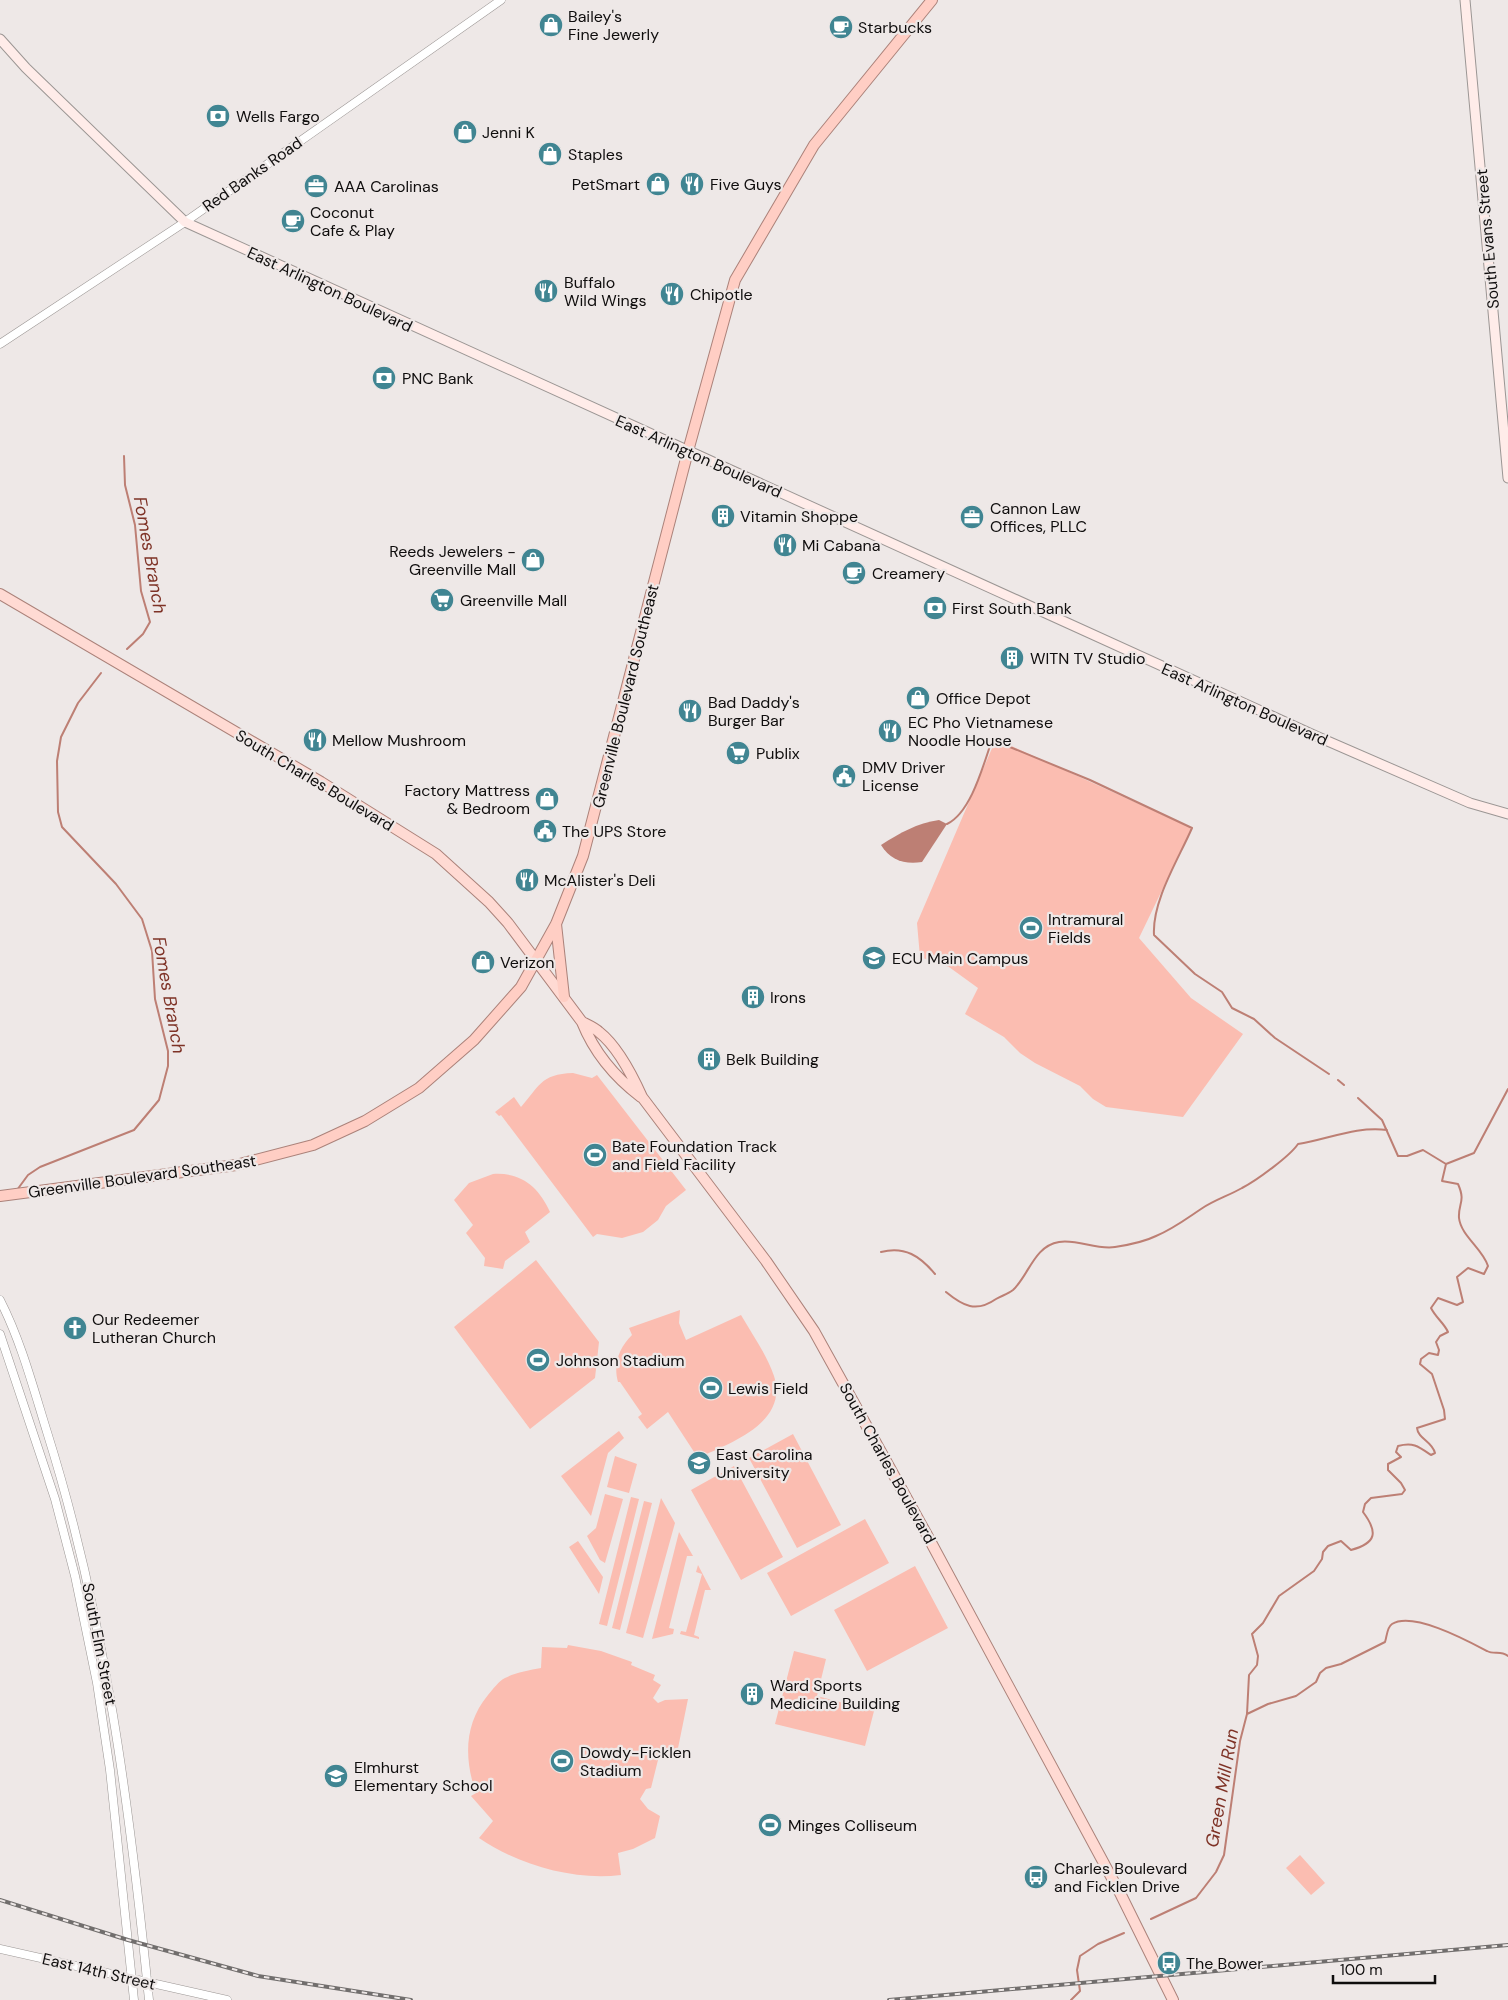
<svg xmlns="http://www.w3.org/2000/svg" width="1508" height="2000" font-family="'DM Sans',sans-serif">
<rect width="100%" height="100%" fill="#eee8e7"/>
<path fill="#fbbdb1" d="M 996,739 L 1192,828 L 1139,938 L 1191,998 L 1243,1034 L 1183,1117 L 1106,1107 L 1093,1099 L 1080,1086 L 1035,1063 L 1020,1053 L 1004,1037 L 965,1014 L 978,988 L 949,967 L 920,957 L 917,923 Z
M 573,1073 L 592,1078 L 597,1075 L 686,1190 L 666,1206 L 658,1220 L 643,1232 L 622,1238 L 597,1234 L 593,1237 L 501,1115 L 499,1116 L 495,1112 L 514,1097 L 521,1107 C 539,1087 540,1074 573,1073 Z
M 493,1174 C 521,1172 539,1187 550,1212 L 525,1232 L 530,1242 L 505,1261 L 503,1269 L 484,1266 L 485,1258 L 466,1233 L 473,1225 L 454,1200 L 469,1183 Z
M 536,1260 L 599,1342 L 595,1378 L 530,1429 L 454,1327 Z
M 680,1310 L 679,1323 L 686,1340 L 741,1315 C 752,1334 767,1355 774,1376 C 789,1423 730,1443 698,1458 L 668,1412 L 647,1429 L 638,1417 L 642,1414 L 620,1382 L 618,1382 C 613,1364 619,1348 632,1335 L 629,1328 Z
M 619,1431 L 624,1438 L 608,1453 L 591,1516 L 561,1476 Z
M 793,1434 L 841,1525 L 797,1548 L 749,1458 Z
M 615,1456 L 637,1464 L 629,1493 L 607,1487 Z
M 734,1466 L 783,1557 L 741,1580 L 691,1490 Z
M 605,1494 L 623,1499 L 605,1563 L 600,1560 L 587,1536 L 596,1528 Z
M 631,1497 L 639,1499 L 607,1626 L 599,1624 Z
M 661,1498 L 675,1523 L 643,1638 L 626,1633 Z
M 644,1501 L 652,1503 L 620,1630 L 612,1628 Z
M 865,1519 L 889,1563 L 791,1616 L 767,1573 Z
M 679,1532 L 693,1556 L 687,1556 L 669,1628 L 674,1629 L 673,1634 L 652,1639 Z
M 578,1541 L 603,1577 L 599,1594 L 569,1547 Z
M 698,1565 L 711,1590 L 705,1590 L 694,1635 L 699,1637 L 699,1639 L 680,1634 L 681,1631 L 686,1632 L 702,1574 L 696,1572 Z
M 915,1566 L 948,1628 L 867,1671 L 834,1610 Z
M 568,1645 L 601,1651 L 632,1662 L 631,1665 L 655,1675 L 653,1680 L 661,1685 L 653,1698 L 658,1703 L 665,1700 L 688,1699 L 676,1758 L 669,1758 L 671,1749 L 669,1754 L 660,1752 L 651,1788 L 646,1789 L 640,1799 L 648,1809 L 660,1816 L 655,1838 L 633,1849 L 618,1853 L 621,1875 C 574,1881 518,1865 479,1838 L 493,1821 L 471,1796 L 476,1793 C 464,1759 464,1724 488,1695 C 493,1689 499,1681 505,1678 C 514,1673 529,1670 541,1668 L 542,1647 L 567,1648 Z
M 794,1651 L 826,1659 L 817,1696 L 874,1711 L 865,1746 L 775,1724 Z
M 1300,1855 L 1325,1883 L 1311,1895 L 1286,1868 Z"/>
<path fill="#bd7f74" d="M 939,820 L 947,824 L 922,862 C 905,865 890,860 881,845 C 900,833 917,823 939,820 Z"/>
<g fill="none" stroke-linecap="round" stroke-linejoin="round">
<path stroke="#bd7f74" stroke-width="2" d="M 124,456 L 125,485 L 135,525 L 141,591 L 150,622 L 143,634 L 127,649
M 947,824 C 972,812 984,762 993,737 L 1005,745 L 1090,780 L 1192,828 C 1178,860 1152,901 1154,935 L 1195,974 L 1222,992 L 1232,1008 L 1254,1019 L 1275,1038 L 1329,1074
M 1338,1080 L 1344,1085
M 1358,1098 L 1382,1120 L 1398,1156 L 1407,1156 L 1423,1150 L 1446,1164
M 17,1190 L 28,1175 L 40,1167 L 134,1130 L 159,1100 L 168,1066 L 168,1051 L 155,999 L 152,951 L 142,919 L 116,884 L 62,827 L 58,812 L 57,761 L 61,737 L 78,703 L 101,673
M 881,1252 C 905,1246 920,1256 935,1274
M 946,1292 C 963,1306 976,1313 996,1299 C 1001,1296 1008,1294 1013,1290 C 1029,1275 1034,1246 1059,1242 C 1078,1239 1096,1250 1115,1247 C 1128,1245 1144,1242 1156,1236 C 1173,1229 1186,1219 1201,1209 C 1214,1200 1228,1196 1242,1188 C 1256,1181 1290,1156 1298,1144 C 1329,1139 1356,1126 1387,1130
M 1247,1714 L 1268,1704 L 1296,1696 L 1316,1682 L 1320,1673 L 1326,1668 L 1341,1664 L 1385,1642 C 1387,1636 1387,1627 1392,1624 C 1413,1611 1468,1641 1487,1651 C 1494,1655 1501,1650 1508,1656
M 1151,1919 L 1196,1898 L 1216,1872 L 1224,1855 L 1240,1741 L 1247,1714 L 1249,1675 L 1257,1665 L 1258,1656 L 1252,1634 L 1263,1623 L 1279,1596 L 1314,1571 L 1322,1559 L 1323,1552 L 1328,1546 L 1341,1541 L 1351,1550 C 1377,1543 1378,1532 1363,1512 L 1365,1504 L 1371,1498 L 1402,1494 L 1405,1490 L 1401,1483 L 1388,1470 L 1388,1464 L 1401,1457 L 1396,1452 L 1398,1446 C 1413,1442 1418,1446 1431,1455 L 1435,1453 C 1432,1441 1418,1439 1417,1428 L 1445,1419 L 1444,1410 L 1432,1374 L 1420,1364 L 1421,1359 L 1429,1353 L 1438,1355 L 1439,1350 L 1436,1342 L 1440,1336 L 1448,1332 C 1444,1323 1436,1318 1431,1308 L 1438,1298 L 1457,1305 L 1463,1302 L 1457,1277 L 1468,1268 L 1484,1274 L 1488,1266 C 1483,1249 1461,1236 1459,1218 C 1458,1203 1466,1202 1458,1184 L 1442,1181 L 1446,1164 L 1474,1153 L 1508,1089
M 1071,2000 L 1080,1991 L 1077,1970 L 1080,1956 L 1098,1944 L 1124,1933"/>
<g stroke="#9b9694" stroke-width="9">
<path id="tertiary" d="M 0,344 L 185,222 L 501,0
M 0,1300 C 21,1341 33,1387 47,1432 C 105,1616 130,1808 149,2000
M 0,1334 L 55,1499 L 75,1576 L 97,1683 L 110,1770 L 134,2000
M 0,1949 L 227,2000"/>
</g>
<g stroke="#9b9694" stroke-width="11">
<path id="secondary" d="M 1465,0 L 1508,478
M 0,39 L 26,68 L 185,222 L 1316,736 L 1470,803 L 1508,814"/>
</g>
<g stroke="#ab827a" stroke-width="12">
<path id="primary" d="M 0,594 L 321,782 L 436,854 L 489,902 L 508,923 L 582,1022 C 594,1052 616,1078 641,1097
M 582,1022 C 588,1025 595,1028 599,1032 C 617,1046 633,1077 642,1097 L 766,1261 L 814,1331 L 927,1535 L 1121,1895 L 1173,2000"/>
</g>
<g stroke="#ab827a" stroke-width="12">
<path id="trunk" d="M 556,924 L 564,997
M 0,1196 L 236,1165 L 313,1145 L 365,1121 L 419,1088 L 474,1040 L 521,987 L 556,924 L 583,856 L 688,451 L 735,280 L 814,145 L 932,0"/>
</g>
<use href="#tertiary" stroke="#fff" stroke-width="8"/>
<use href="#secondary" stroke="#ffece9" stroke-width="9"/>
<use href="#primary" stroke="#ffdad3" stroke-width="10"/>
<use href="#trunk" stroke="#ffcec4" stroke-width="10"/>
<g stroke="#716e6d" stroke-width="4">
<path id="rail" d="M 0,1900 L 128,1940 L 258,1976 L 411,2000
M 889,2000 L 1508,1945"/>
</g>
<use href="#rail" stroke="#eee8e7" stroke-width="2" stroke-dasharray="5.5" stroke-linecap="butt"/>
</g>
<defs>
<g id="shop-disc" transform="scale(1.25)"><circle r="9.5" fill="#408592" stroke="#eee8e7"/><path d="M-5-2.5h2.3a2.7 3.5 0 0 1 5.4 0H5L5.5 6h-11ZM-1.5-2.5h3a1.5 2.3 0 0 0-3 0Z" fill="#fff"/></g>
<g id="cafe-disc" transform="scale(1.25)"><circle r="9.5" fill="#408592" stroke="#eee8e7"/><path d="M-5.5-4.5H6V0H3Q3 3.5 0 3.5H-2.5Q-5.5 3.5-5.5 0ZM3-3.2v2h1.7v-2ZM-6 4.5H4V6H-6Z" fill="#fff"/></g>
<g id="bank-disc" transform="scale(1.25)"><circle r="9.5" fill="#408592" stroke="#eee8e7"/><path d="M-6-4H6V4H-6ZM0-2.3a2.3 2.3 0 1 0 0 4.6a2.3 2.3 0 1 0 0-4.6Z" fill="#fff"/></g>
<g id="restaurant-disc" transform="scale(1.25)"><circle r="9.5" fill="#408592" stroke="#eee8e7"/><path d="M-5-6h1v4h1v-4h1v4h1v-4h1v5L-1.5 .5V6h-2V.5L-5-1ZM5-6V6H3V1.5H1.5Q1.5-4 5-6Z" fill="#fff"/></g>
<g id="office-disc" transform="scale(1.25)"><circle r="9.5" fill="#408592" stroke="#eee8e7"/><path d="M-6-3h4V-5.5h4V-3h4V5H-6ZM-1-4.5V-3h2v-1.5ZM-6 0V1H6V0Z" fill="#fff"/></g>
<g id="building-disc" transform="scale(1.25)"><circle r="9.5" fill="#408592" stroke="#eee8e7"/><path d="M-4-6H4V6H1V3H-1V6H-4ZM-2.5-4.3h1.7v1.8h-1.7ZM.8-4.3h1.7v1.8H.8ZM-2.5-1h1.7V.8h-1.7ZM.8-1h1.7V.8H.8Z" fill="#fff"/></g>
<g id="supermarket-disc" transform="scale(1.25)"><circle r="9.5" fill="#408592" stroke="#eee8e7"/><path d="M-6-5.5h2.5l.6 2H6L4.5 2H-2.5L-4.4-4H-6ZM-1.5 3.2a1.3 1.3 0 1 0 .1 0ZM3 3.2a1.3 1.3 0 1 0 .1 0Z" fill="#fff"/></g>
<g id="civic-disc" transform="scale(1.25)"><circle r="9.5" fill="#408592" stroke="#eee8e7"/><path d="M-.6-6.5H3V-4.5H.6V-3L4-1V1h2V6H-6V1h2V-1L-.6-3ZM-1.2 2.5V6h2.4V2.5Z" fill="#fff"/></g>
<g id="stadium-disc" transform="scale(1.25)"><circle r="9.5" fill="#408592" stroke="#eee8e7"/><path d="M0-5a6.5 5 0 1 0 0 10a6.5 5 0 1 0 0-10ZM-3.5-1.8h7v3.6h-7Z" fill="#fff"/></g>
<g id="university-disc" transform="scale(1.25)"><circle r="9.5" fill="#408592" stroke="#eee8e7"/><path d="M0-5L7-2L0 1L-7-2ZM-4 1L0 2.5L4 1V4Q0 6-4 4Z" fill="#fff"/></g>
<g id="church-disc" transform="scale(1.25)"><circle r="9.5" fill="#408592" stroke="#eee8e7"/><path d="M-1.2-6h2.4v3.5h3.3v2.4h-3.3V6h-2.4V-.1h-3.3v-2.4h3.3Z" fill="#fff"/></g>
<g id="school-disc" transform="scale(1.25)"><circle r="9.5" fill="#408592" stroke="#eee8e7"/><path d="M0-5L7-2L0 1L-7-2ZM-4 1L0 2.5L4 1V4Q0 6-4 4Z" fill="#fff"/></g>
<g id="bus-disc" transform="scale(1.25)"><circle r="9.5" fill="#408592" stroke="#eee8e7"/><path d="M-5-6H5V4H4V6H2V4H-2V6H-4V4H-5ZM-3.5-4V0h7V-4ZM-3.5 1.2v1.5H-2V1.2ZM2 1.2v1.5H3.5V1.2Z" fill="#fff"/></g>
</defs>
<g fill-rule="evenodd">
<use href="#shop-disc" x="551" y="25"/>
<use href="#cafe-disc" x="841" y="27"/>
<use href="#bank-disc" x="218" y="116"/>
<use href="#shop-disc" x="465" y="132"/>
<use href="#shop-disc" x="550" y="154"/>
<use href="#shop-disc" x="658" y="184"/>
<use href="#restaurant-disc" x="692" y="184"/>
<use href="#office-disc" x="316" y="186"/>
<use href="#cafe-disc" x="293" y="221"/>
<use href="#restaurant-disc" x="546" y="291"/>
<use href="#restaurant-disc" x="672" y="294"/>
<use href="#bank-disc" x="384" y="378"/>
<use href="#building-disc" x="723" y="516"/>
<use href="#office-disc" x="972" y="517"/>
<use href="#restaurant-disc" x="785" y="545"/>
<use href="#shop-disc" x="533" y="560"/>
<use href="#cafe-disc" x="854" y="573"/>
<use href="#supermarket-disc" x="442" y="600"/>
<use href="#bank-disc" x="935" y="608"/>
<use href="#building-disc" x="1012" y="658"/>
<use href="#shop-disc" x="918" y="698"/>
<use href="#restaurant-disc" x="690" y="711"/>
<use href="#restaurant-disc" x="890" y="731"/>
<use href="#restaurant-disc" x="315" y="740"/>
<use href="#supermarket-disc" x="738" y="753"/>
<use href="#civic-disc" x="844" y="776"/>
<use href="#shop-disc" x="547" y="799"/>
<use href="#civic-disc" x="545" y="831"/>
<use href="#restaurant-disc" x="527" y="880"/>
<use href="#stadium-disc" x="1031" y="928"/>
<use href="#university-disc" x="874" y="958"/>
<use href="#shop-disc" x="483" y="962"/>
<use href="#building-disc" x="753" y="997"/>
<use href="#building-disc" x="709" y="1059"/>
<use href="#stadium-disc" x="595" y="1155"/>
<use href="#church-disc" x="75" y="1328"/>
<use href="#stadium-disc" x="538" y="1360"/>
<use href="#stadium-disc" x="711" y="1388"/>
<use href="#university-disc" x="699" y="1463"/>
<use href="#building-disc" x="752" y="1694"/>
<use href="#stadium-disc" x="562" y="1761"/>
<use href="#school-disc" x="336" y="1776"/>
<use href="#stadium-disc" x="770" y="1825"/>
<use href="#bus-disc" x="1036" y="1877"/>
<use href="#bus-disc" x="1169" y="1963"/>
</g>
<g text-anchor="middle" stroke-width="4.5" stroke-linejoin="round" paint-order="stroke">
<g font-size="16" fill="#0f0d0d" stroke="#eee8e7" text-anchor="start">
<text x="568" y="22">Bailey's<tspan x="568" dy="18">Fine Jewerly</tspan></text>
<text x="858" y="33">Starbucks</text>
<text x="236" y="122">Wells Fargo</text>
<text x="482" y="138">Jenni K</text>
<text x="568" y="160">Staples</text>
<text x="640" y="190" text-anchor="end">PetSmart</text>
<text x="710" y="190">Five Guys</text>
<text x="334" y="192">AAA Carolinas</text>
<text x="310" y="218">Coconut<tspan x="310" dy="18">Cafe &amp; Play</tspan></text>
<text x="564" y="288">Buffalo<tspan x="564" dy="18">Wild Wings</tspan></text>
<text x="690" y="300">Chipotle</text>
<text x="402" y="384">PNC Bank</text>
<text x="990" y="514">Cannon Law<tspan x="990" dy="18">Offices, PLLC</tspan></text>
<text x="740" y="522">Vitamin Shoppe</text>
<text x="802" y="551">Mi Cabana</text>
<text x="516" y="557" text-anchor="end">Reeds Jewelers -<tspan x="516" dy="18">Greenville Mall</tspan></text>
<text x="872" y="579">Creamery</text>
<text x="460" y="606">Greenville Mall</text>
<text x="952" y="614">First South Bank</text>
<text x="1030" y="664">WITN TV Studio</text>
<text x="936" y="704">Office Depot</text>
<text x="708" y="708">Bad Daddy's<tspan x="708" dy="18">Burger Bar</tspan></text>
<text x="908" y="728">EC Pho Vietnamese<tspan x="908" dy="18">Noodle House</tspan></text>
<text x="332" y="746">Mellow Mushroom</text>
<text x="756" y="759">Publix</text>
<text x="862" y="773">DMV Driver<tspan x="862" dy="18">License</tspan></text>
<text x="530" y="796" text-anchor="end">Factory Mattress<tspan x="530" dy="18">&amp; Bedroom</tspan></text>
<text x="562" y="837">The UPS Store</text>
<text x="544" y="886">McAlister's Deli</text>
<text x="1048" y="925">Intramural<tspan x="1048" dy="18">Fields</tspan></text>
<text x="892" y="964">ECU Main Campus</text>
<text x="500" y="968">Verizon</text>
<text x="770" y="1003">Irons</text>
<text x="726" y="1065">Belk Building</text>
<text x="612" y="1152">Bate Foundation Track<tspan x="612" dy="18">and Field Facility</tspan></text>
<text x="92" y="1325">Our Redeemer<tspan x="92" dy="18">Lutheran Church</tspan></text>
<text x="556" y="1366">Johnson Stadium</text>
<text x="728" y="1394">Lewis Field</text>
<text x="716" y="1460">East Carolina<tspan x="716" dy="18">University</tspan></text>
<text x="770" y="1691">Ward Sports<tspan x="770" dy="18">Medicine Building</tspan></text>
<text x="580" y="1758">Dowdy-Ficklen<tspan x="580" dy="18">Stadium</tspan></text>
<text x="354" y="1773">Elmhurst<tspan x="354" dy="18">Elementary School</tspan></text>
<text x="788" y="1831">Minges Colliseum</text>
<text x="1054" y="1874">Charles Boulevard<tspan x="1054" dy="18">and Ficklen Drive</tspan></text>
<text x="1186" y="1969">The Bower</text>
</g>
<g font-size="16" fill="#0f0d0d" stroke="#eee8e7">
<text transform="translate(252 174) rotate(-35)" y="6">Red Banks Road</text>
<text transform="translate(1487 239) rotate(-95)" y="6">South Evans Street</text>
<text transform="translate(330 289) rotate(25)" y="6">East Arlington Boulevard</text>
<text transform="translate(699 456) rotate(24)" y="6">East Arlington Boulevard</text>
<text transform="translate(625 696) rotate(-76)" y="6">Greenville Boulevard Southeast</text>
<text transform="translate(1245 704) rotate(24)" y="6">East Arlington Boulevard</text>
<text transform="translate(315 780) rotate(31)" y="6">South Charles Boulevard</text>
<text transform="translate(142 1176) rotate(-8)" y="6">Greenville Boulevard Southeast</text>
<text transform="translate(888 1463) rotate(61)" y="6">South Charles Boulevard</text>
<text transform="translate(100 1644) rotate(79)" y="6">South Elm Street</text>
<text transform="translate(99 1971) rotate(13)" y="6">East 14th Street</text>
</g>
<g font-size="18" font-style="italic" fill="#7e3226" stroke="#eee8e7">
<text transform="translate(150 555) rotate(80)" y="6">Fomes Branch</text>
<text transform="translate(169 995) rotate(80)" y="6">Fomes Branch</text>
<text transform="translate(1222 1788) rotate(-80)" y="6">Green Mill Run</text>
</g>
</g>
<path d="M1333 1975v8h102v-8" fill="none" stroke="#0f0d0d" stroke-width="2.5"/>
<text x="1340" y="1975" font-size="15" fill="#0f0d0d" stroke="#eee8e7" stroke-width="4" paint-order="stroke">100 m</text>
</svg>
